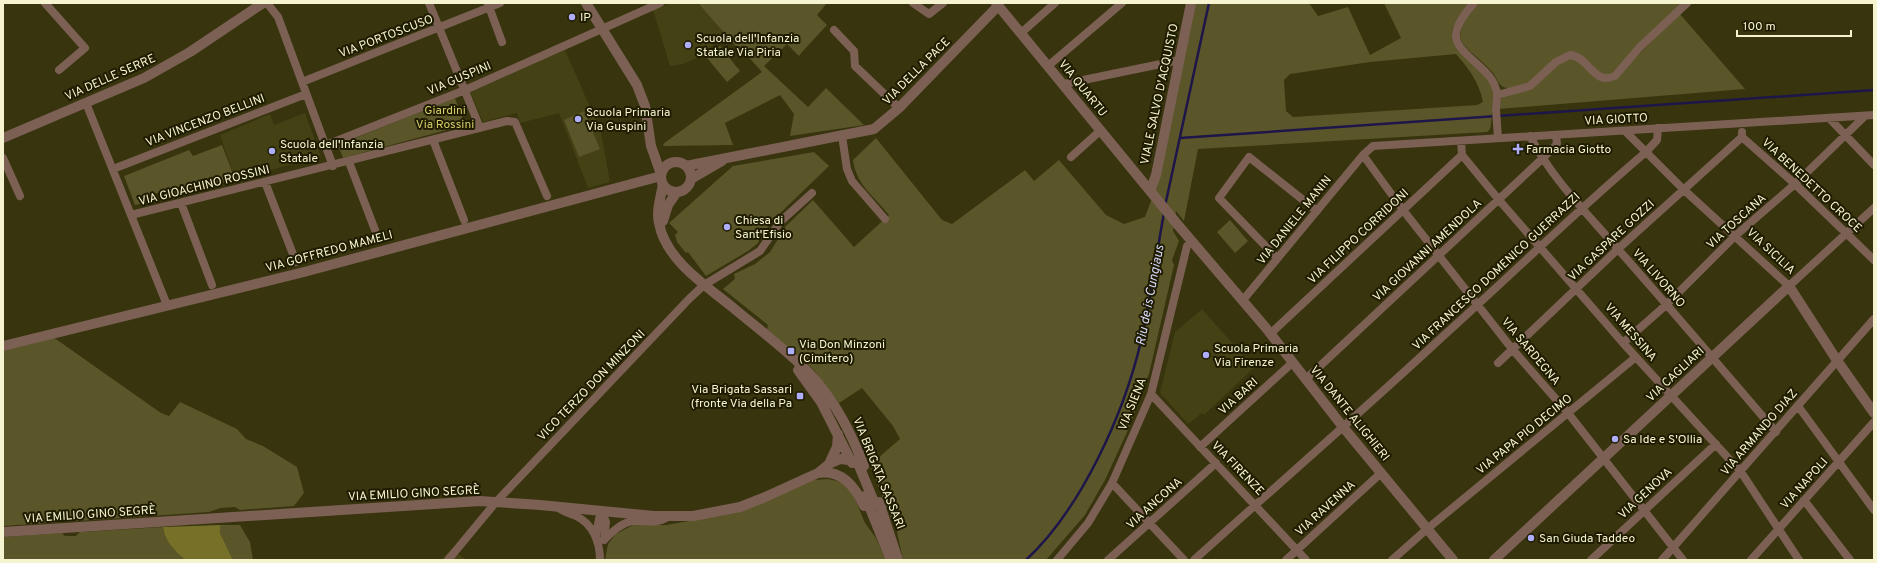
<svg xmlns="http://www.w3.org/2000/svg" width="1877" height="563" font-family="Overpass,sans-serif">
<rect width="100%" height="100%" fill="#37340e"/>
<path fill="#444115" d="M 671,3 L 698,3 L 725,34 L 701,56 L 683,64 L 670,66 L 653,10 Z
M 565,50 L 601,132 L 610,182 L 588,188 L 559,113 L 520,123 L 517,113 L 483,122 L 470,92 Z
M 305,113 L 321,157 L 235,179 L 220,135 L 270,114 L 274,125 Z
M 1202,309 L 1254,368 L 1204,415 L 1202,413 L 1188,424 L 1160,393 L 1175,332 Z
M 451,549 L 467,560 L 441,560 Z"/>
<path fill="#5a5629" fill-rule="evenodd" d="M 698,3 L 827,3 L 817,15 L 827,25 L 802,52 L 799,56 L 787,44 L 764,66 L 808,107 L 826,88 L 864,125 L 790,136 L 794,114 L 780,95 L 725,123 L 733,145 L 664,146 L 663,144 L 762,72 L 745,53 L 739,50 Z
M 1194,3 L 1309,3 L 1318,16 L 1348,7 L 1370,55 L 1401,38 L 1384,3 L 1469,3 C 1433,47 1461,44 1485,76 C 1487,79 1491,83 1492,86 C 1494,91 1492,123 1490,129 L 1487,132 L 1198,149 L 1184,221 L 1176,211 L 1173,231 L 1179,241 L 1172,260 L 1174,265 L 1149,374 L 1128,430 L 1105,480 L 1085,515 L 1046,560 L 903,560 L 896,527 L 889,514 L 870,465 L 900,439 L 893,426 L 862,388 L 839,403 L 813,369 L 767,329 L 768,325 L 723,289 L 735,279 L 734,274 L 755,264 L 770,252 L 786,226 L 813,200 L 854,247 L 889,215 C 875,197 856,185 853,160 L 876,138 L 942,220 L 952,224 L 1025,170 L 1034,181 L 1059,160 L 1106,215 L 1124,224 L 1145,217 L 1157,185 ZM 1456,54 C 1469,69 1479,82 1483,102 L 1477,105 L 1293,117 L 1286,111 L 1284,80 L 1290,74 L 1370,62 Z
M 1479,3 L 1682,3 L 1613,73 L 1607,75 C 1604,74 1600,73 1597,71 C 1587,64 1585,54 1570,52 C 1555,63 1527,90 1507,88 C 1499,88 1497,78 1493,73 C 1467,43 1442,45 1479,3 Z
M 1680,14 L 1745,89 L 1499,109 L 1499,102 L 1501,98 L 1572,57 L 1604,80 L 1632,61 Z
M 720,46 L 740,71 L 727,82 L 707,58 Z
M 455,98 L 465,125 L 343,158 L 338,145 Z
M 584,111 L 600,149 L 579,157 L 564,120 Z
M 222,145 L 235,179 L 174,196 L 170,190 L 145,196 L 146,203 L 135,205 L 124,176 L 189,150 L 193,156 Z
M 814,152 L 829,166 L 775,218 L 760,237 L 758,243 L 748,251 L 706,276 L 688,252 L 686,253 L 677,242 L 675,235 L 678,232 L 669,223 L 733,166 Z
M 1230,220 L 1248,241 L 1235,253 L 1217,232 Z
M 53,337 L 161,413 L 169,416 L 180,402 L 237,429 L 246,439 L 263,446 L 297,467 L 304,493 L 294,506 L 240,510 L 235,507 L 220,508 L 209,512 L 3,526 L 3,349 Z
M 828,479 L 841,482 L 853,494 L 865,523 L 876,538 L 886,560 L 605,560 L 608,544 L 616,534 L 629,527 L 634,525 L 666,525 L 723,515 L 759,504 L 814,480 Z
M 220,525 L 240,525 L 250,542 L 253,560 L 233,560 L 220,533 Z
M 163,527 C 164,541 175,551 185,560 L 3,560 L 3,537 L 62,533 L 65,536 L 76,536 L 80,532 Z"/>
<path fill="#767029" d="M 220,525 L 220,533 L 233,560 L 185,560 C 175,551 164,541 163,527 Z"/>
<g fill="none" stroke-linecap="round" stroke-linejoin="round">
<path stroke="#1e1649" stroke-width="2.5" d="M 1180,138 L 1874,90
M 1165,206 L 1209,3
M 1026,560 C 1081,509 1124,414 1141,341 C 1151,299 1156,255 1164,213"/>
<path stroke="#7c6054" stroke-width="8" d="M 45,3 L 85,48 L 59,70
M 267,3 L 278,17 L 333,166
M 429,3 L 480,128
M 913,3 L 929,14 L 943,3
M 1474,3 C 1467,11 1460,19 1457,29 C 1448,54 1496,66 1497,95
M 488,4 L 502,42
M 834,30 L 854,51 L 855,66 L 899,108
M 1021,33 L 1055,3
M 1048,66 L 1122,3
M 302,82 L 500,3
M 1064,84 L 1180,60
M 86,103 L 167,305
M 1829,118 L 1874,165
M 1625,131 L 1683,189 L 1789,286 L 1874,208
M 1742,132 L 1742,137 L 1795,184 L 1874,260
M 842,136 L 847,169 L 852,181 L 885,219
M 1530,136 C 1552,179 1586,212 1617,248 C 1671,309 1723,370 1776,432
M 1498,138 L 1496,110 L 1497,95 L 1530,86 L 1556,62 L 1570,55 C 1589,57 1594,86 1615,76 L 1639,48 L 1687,3
M 433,140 L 464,220
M 1461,141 L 1462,155 L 1499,200 L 1623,343 L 1741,472 L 1799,560
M 326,145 L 465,90 L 660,3
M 1363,155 L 1403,210 L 1513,350 L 1568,413 L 1683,560
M 1071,157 L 1101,130
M 3,158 L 20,196
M 349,162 L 375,230
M 113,169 L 306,94
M 265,182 L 296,262
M 181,203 L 212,285
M 131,215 L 507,121 L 515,122 L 547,196
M 1277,258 L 1219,198 L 1249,157 L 1317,211
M 1243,300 L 1363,155 L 1373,146 L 1874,115
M 1270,334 L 1462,155
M 1623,343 L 1666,305 L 1735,236 L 1795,184 L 1865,116
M 1498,363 L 1618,249 L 1742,137
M 1306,379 L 1542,159 L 1557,144 L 1556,135
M 1151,394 L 1306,560
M 1798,406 L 1874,510
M 1200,447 L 1292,363
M 1112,483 L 1184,560
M 1804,500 L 1850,560
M 556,506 C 563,512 568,513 576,516 C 593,524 600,542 600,560
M 602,511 L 606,522 L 604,540
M 596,536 L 599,519 L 602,511
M 604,540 C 612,532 622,522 634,521 C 648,520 654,525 668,517
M 448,560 L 496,502 L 689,299 L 704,285 L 760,251 L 780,222 L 812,193
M 1057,560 L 1088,523 L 1112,483 L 1151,394 L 1187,246 L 1193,242
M 1108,560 L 1216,463
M 1194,560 C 1276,486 1359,414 1440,339 C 1509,277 1575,212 1646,152 L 1657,140 L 1658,128
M 1286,560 L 1381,473
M 1392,560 L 1427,529 L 1636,357
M 1591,560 L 1716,444
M 1662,560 L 1874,319
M 1751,560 L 1874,422"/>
<path stroke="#7c6054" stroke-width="10" d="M 586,3 L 637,85 L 645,106 L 651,146 L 661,174
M 996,3 L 1178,225 L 1266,328 L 1343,427 L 1453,560
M 3,138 L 144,78 L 190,52 L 263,3
M661 177a15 15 0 1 1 30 0a15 15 0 1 1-30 0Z
M 686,166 L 874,129 L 899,108 L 998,6
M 691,179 L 722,161
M 663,184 C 661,196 656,211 659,223 C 665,259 705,285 731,306 C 757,328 786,349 809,373 C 835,400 851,433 864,466
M 1150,191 L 1156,175 L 1191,3
M 663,221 L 668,205 L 677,192
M 3,346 L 304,272 L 661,176
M 798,370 L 821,402 L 852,463
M 829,464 L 837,447 L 838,434
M 818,473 C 841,469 855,486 864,506
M 865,496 L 891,560
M 879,502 L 898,560
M 3,532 L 480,501 L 540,505 L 654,516 L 693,516 L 740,507 L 763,498 L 818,473 L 829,464 L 840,459 L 857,461 L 874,502 L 881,507
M 1494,560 L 1789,286 L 1838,362 L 1874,413"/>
</g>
<g fill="#afaefa" stroke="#1e1b00" stroke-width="1.5">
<circle cx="572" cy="17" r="4"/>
<circle cx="688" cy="45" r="4"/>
<circle cx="578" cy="119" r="4"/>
<path d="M1516 143h4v4h4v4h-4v4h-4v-4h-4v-4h4z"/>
<circle cx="272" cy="151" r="4"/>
<circle cx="727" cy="227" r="4"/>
<rect x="787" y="347" width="8" height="8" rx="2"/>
<circle cx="1206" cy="355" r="4"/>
<rect x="796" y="392" width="8" height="8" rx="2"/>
<circle cx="1615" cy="439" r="4"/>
<circle cx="1531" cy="538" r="4"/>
</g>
<g text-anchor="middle" stroke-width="4" stroke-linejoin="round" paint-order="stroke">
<g font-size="12" fill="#f6f4d0" stroke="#1e1b00" text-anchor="start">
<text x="580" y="21">IP</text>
<text x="696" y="42">Scuola dell'Infanzia<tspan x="696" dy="14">Statale Via Piria</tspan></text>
<text x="586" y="116">Scuola Primaria<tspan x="586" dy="14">Via Guspini</tspan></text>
<text x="280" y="148">Scuola dell'Infanzia<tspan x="280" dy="14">Statale</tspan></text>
<text x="1526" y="153">Farmacia Giotto</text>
<text x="735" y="224">Chiesa di<tspan x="735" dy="14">Sant'Efisio</tspan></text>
<text x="799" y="348">Via Don Minzoni<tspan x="799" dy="14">(Cimitero)</tspan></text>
<text x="1214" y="352">Scuola Primaria<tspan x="1214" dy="14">Via Firenze</tspan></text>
<text x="792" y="393" text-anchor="end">Via Brigata Sassari<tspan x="792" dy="14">(fronte Via della Pa</tspan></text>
<text x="1623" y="443">Sa Ide e S'Ollia</text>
<text x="1539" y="542">San Giuda Taddeo</text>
</g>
<g font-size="12" fill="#f6f4d0" stroke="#1e1b00">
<text transform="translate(386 36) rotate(-21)" y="4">VIA PORTOSCUSO</text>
<text transform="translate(916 71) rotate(-45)" y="4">VIA DELLA PACE</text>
<text transform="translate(110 77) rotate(-24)" y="4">VIA DELLE SERRE</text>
<text transform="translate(459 78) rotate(-23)" y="4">VIA GUSPINI</text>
<text transform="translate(1083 88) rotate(51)" y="4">VIA QUARTU</text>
<text transform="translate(1159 94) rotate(-78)" y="4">VIALE SALVO D'ACQUISTO</text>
<text transform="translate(1616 119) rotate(-3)" y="4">VIA GIOTTO</text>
<text transform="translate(205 120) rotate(-21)" y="4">VIA VINCENZO BELLINI</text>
<text transform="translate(204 185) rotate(-14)" y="4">VIA GIOACHINO ROSSINI</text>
<text transform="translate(1812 185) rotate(43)" y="4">VIA BENEDETTO CROCE</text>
<text transform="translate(1294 220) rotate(-51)" y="4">VIA DANIELE MANIN</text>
<text transform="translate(1736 221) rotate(-42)" y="4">VIA TOSCANA</text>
<text transform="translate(1358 236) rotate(-43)" y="4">VIA FILIPPO CORRIDONI</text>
<text transform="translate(1611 240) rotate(-43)" y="4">VIA GASPARE GOZZI</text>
<text transform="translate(1427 250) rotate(-43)" y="4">VIA GIOVANNI AMENDOLA</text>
<text transform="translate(329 251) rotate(-15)" y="4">VIA GOFFREDO MAMELI</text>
<text transform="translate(1771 251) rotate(43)" y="4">VIA SICILIA</text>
<text transform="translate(1496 271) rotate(-43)" y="4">VIA FRANCESCO DOMENICO GUERRAZZI</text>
<text transform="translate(1659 278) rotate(49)" y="4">VIA LIVORNO</text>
<text transform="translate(1631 332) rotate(49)" y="4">VIA MESSINA</text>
<text transform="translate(1531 351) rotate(50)" y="4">VIA SARDEGNA</text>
<text transform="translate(1675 374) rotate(-43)" y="4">VIA CAGLIARI</text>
<text transform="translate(591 385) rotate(-46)" y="4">VICO TERZO DON MINZONI</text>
<text transform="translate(1238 396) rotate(-42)" y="4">VIA BARI</text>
<text transform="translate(1132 404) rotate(-68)" y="4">VIA SIENA</text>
<text transform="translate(1350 413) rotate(51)" y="4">VIA DANTE ALIGHIERI</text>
<text transform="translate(1759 432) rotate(-49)" y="4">VIA ARMANDO DIAZ</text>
<text transform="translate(1524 434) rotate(-39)" y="4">VIA PAPA PIO DECIMO</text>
<text transform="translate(1238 468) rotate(46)" y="4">VIA FIRENZE</text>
<text transform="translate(879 473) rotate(68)" y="4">VIA BRIGATA SASSARI</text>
<text transform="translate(1804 483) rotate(-48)" y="4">VIA NAPOLI</text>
<text transform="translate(414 493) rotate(-3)" y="4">VIA EMILIO GINO SEGRÈ</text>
<text transform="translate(1645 493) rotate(-43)" y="4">VIA GENOVA</text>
<text transform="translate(1154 503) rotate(-42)" y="4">VIA ANCONA</text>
<text transform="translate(1325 508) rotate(-42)" y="4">VIA RAVENNA</text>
<text transform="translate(90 514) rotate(-4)" y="4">VIA EMILIO GINO SEGRÈ</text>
</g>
<g font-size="12" fill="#d4cc69" stroke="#1e1b00">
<text x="445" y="114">Giardini<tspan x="445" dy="14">Via Rossini</tspan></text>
</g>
<g font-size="13" font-style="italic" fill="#d8d9fd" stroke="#1e1b00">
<text transform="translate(1149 295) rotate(-79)" y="5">Riu de is Cungiaus</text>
</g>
</g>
<rect width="1877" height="563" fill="none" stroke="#f6f4d0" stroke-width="8"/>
<path d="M1737 30v6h114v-6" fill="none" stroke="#f6f4d0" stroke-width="2"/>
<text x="1743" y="30" font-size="12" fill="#f6f4d0" stroke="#1e1b00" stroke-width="3" paint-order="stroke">100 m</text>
</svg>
